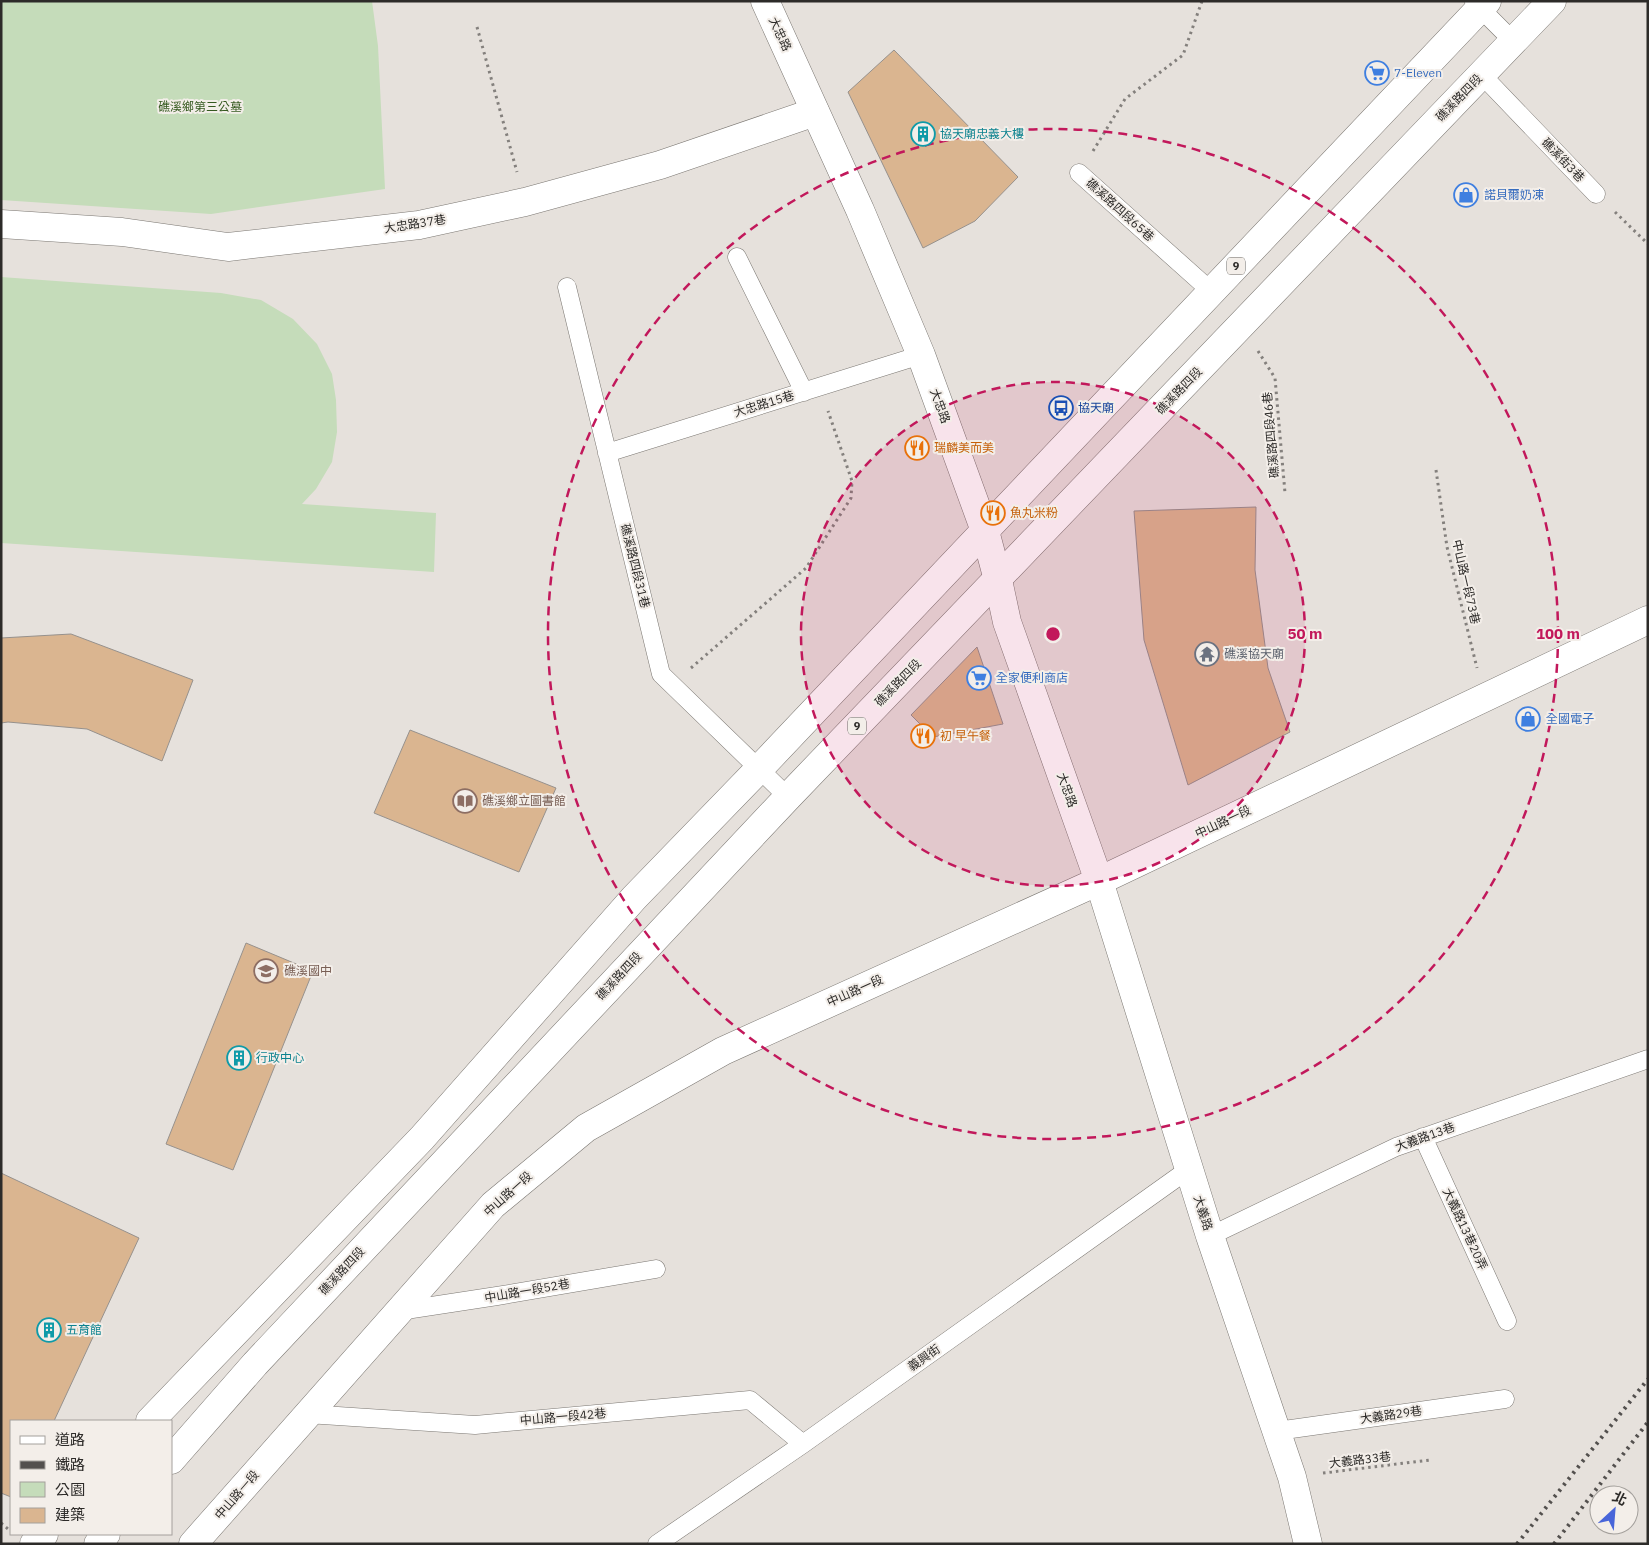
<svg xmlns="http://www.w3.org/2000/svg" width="1649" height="1545" font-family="'IBM Plex Sans','Noto Sans TC',sans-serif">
<rect width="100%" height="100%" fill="#e6e1dc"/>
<path fill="#c5dcba" d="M 1,1 L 372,1 L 378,46 L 385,189 L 211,214 L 1,200 Z
M 1,277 L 221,293 L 261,300 L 293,319 L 317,344 L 332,374 L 336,400 L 337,432 L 332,462 L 316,489 L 302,504 L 436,513 L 434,572 L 1,543 Z"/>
<path fill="#dab590" stroke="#96918d" d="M 894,50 L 1018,177 L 975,221 L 923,248 L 848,92 Z
M 1256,507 L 1255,570 L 1268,668 L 1290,732 L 1188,785 L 1144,640 L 1134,511 Z
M 71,634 L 193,680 L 162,761 L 87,729 L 8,722 L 1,723 L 1,638 Z
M 977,647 L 1003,724 L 933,737 L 911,715 Z
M 410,730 L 556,788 L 519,872 L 374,813 Z
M 246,943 L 313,971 L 233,1170 L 166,1144 Z
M 1,1173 L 139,1238 L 54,1421 L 11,1421 L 11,1497 L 1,1493 Z"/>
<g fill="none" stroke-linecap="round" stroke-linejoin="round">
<g stroke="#7b7772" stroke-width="19">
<path id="service" d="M 1474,2 L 1513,41
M 1481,74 L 1596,194
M 1079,173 L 1212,292
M 737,257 L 804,392
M 567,287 L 661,674 L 788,797
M 607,453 L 921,355
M 1423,1137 L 1507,1321
M 1210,1236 L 1396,1147 L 1648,1059
M 399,1311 L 497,1296 L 656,1269
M 307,1414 L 475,1425 L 750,1400 L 803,1444
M 1277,1431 L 1505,1399
M 657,1544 L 803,1444 L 1189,1169"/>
</g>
<g stroke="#7b7772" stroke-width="29">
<path id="minor" d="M 1,224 L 122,232 L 228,247 L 419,225 L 525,202 L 660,165 L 815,112
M 193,1544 L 493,1205 L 586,1128 L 723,1051 L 1099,881 L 1648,620"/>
</g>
<g stroke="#7b7772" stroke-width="29">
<path id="tertiary" d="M 765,1 L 860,210 L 921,355 L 985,531 L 998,580 L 1007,622 L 1099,881 L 1210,1236 L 1292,1477 L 1308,1544"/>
</g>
<g stroke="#7b7772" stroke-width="29">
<path id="primary" d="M 150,1421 L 422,1138 L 634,898 L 759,769 L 1487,1
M 171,1460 L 255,1364 L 788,797 L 1552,1
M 34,1544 L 44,1534
M 98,1544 L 106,1534"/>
</g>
<path stroke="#84807d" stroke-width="3" stroke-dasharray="2.5 4" stroke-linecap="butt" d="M 477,27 L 517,172
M 1093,151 L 1125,99 L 1183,55 L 1202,1
M 1615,212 L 1648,244
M 1258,351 L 1275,378 L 1285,493
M 1436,470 L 1447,547 L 1477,668
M 691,668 L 806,568 L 851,498 L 852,481 L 828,411
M 1323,1473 L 1430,1460
M 1,1523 L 8,1529"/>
<use href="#service" stroke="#fff" stroke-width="18"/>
<use href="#minor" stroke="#fff" stroke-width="28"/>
<use href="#tertiary" stroke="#fff" stroke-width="28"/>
<use href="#primary" stroke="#fff" stroke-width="28"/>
<path stroke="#53504e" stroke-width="4" stroke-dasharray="2.5 5" stroke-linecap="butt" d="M 1517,1544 L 1648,1379
M 1554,1544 L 1648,1422"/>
</g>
<circle cx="1053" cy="634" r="252" fill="#c2185b" fill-opacity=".12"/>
<g fill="none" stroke="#c2185b" stroke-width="2.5" stroke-dasharray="9 6">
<circle cx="1053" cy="634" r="252"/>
<circle cx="1053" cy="634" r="505"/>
</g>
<defs>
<g id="supermarket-ring" transform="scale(1.25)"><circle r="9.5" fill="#f3eee9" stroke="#3f7fe0" stroke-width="1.5"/><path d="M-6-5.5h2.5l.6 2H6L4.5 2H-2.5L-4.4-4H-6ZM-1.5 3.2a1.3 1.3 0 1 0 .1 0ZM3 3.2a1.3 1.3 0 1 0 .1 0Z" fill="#3f7fe0"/></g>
<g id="building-ring" transform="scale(1.25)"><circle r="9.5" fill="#f3eee9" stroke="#0f9aa8" stroke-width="1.5"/><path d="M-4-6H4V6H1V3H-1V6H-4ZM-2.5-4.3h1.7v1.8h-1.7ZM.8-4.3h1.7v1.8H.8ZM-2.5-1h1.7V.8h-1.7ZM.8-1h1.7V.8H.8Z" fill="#0f9aa8"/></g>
<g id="shop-ring" transform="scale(1.25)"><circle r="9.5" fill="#f3eee9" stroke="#3f7fe0" stroke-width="1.5"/><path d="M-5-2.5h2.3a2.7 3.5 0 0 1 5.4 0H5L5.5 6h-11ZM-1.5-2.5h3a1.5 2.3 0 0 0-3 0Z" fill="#3f7fe0"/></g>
<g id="bus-ring" transform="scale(1.25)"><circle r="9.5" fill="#f3eee9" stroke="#1a4fb4" stroke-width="1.5"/><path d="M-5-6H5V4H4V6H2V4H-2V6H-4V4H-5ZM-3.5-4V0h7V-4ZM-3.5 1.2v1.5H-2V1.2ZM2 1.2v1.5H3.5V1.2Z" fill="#1a4fb4"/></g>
<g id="restaurant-ring" transform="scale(1.25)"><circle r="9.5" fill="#f3eee9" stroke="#e8710a" stroke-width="1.5"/><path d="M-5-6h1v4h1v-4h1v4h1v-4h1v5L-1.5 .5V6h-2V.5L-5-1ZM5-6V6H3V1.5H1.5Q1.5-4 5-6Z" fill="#e8710a"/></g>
<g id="temple-ring" transform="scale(1.25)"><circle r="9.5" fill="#f3eee9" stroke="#6b7280" stroke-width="1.5"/><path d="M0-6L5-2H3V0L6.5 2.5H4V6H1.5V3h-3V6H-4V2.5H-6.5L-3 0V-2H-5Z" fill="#6b7280"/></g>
<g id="library-ring" transform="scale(1.25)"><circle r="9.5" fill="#f3eee9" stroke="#8d6e63" stroke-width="1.5"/><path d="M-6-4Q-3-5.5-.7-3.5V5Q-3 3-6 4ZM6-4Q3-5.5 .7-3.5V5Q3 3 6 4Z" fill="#8d6e63"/></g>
<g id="school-ring" transform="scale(1.25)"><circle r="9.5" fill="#f3eee9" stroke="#8d6e63" stroke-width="1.5"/><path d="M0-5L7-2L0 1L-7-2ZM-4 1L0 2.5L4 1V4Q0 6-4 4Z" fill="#8d6e63"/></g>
</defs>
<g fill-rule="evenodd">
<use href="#supermarket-ring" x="1377" y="73"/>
<use href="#building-ring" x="923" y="134"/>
<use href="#shop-ring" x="1466" y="195"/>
<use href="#bus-ring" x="1061" y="408"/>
<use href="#restaurant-ring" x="917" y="448"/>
<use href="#restaurant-ring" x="993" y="513"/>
<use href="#temple-ring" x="1207" y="654"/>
<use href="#supermarket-ring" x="979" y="678"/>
<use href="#shop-ring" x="1528" y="719"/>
<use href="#restaurant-ring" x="923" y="736"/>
<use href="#library-ring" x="465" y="801"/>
<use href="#school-ring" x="266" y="971"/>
<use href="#building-ring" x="239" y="1058"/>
<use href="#building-ring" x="49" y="1330"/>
</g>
<g text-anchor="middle" stroke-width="4" stroke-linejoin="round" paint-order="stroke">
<g fill="#f3eee9" stroke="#686663" stroke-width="1">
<rect x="1227" y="257.5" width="18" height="17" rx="4"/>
<rect x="848" y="717.5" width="18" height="17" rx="4"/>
</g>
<g font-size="11" font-weight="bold" fill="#2d2b29">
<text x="1236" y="270">9</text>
<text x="857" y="730">9</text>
</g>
<g font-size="12" fill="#2d2b29" stroke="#f3eee9">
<text transform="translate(780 34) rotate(65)" y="4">大忠路</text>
<text transform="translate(1459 98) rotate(-46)" y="4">礁溪路四段</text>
<text transform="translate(1563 160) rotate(46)" y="4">礁溪街3巷</text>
<text transform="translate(1120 210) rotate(42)" y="4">礁溪路四段65巷</text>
<text transform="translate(415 224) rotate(-9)" y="4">大忠路37巷</text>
<text transform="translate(1179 391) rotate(-46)" y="4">礁溪路四段</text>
<text transform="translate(764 404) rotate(-17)" y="4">大忠路15巷</text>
<text transform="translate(940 406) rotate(70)" y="4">大忠路</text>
<text transform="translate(1271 435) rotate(-95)" y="4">礁溪路四段46巷</text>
<text transform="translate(635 566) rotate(76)" y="4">礁溪路四段31巷</text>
<text transform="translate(1466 582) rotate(77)" y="4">中山路一段73巷</text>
<text transform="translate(898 683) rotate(-46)" y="4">礁溪路四段</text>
<text transform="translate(1067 790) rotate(70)" y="4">大忠路</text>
<text transform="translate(1223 822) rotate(-25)" y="4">中山路一段</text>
<text transform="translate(619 976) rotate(-47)" y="4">礁溪路四段</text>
<text transform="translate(855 991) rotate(-24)" y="4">中山路一段</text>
<text transform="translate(1425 1137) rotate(-20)" y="4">大義路13巷</text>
<text transform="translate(508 1194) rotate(-42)" y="4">中山路一段</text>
<text transform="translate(1203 1213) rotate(72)" y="4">大義路</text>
<text transform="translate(1465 1229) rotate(65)" y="4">大義路13巷20弄</text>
<text transform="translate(342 1271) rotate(-47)" y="4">礁溪路四段</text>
<text transform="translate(527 1291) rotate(-10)" y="4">中山路一段52巷</text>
<text transform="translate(924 1358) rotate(-35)" y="4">義興街</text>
<text transform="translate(1391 1415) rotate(-8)" y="4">大義路29巷</text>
<text transform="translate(563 1417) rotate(-5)" y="4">中山路一段42巷</text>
<text transform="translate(1360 1460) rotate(-7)" y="4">大義路33巷</text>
<text transform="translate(237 1495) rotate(-49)" y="4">中山路一段</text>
</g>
<g font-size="12" fill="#366cbe" stroke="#f3eee9" text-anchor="start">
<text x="1394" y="77">7-Eleven</text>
<text x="1484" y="199">諾貝爾奶凍</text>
<text x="996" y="682">全家便利商店</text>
<text x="1546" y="723">全國電子</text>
</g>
<g font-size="12" fill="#35591f" stroke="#f3eee9">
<text x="200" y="111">礁溪鄉第三公墓</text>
</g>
<g font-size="12" fill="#0d838f" stroke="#f3eee9" text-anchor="start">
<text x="940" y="138">協天廟忠義大樓</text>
<text x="256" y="1062">行政中心</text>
<text x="66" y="1334">五育館</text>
</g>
<g font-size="12" fill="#164399" stroke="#f3eee9" text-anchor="start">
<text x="1078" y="412">協天廟</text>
</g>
<g font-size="12" fill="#c56008" stroke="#f3eee9" text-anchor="start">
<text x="934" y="452">瑞麟美而美</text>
<text x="1010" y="517">魚丸米粉</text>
<text x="940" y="740">初 早午餐</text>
</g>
<g font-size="12" fill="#5b616d" stroke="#f3eee9" text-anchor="start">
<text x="1224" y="658">礁溪協天廟</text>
</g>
<g font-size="12" fill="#785e54" stroke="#f3eee9" text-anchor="start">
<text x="482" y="805">礁溪鄉立圖書館</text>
<text x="284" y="975">礁溪國中</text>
</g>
</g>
<circle cx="1053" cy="634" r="8" fill="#c2185b" stroke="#f3eee9" stroke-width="2.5"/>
<g font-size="15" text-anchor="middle" font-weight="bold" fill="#c2185b" stroke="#f3eee9" stroke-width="4" stroke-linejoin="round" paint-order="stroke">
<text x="1305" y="639">50 m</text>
<text x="1558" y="639">100 m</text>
</g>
<rect width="1649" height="1545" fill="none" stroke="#2d2b29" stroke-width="5"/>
<rect x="10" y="1420" width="162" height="115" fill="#f3eee9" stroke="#a4a09c"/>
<rect x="20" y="1436" width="25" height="8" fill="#ffffff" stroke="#a4a09c"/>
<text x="55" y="1445" font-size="15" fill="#2d2b29">道路</text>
<rect x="20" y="1461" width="25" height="8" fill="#53504e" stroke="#a4a09c"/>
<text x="55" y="1470" font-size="15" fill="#2d2b29">鐵路</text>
<rect x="20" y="1482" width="25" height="15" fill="#c5dcba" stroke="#a4a09c"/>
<text x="55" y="1495" font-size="15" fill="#2d2b29">公園</text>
<rect x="20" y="1508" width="25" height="15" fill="#dab590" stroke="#a4a09c"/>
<text x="55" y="1520" font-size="15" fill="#2d2b29">建築</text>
<g transform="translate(1614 1510) rotate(26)"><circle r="24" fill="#f3eee9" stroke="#a4a09c"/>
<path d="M0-4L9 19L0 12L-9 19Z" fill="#4865d9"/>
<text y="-8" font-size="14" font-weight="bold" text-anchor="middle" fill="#2d2b29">北</text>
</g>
</svg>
